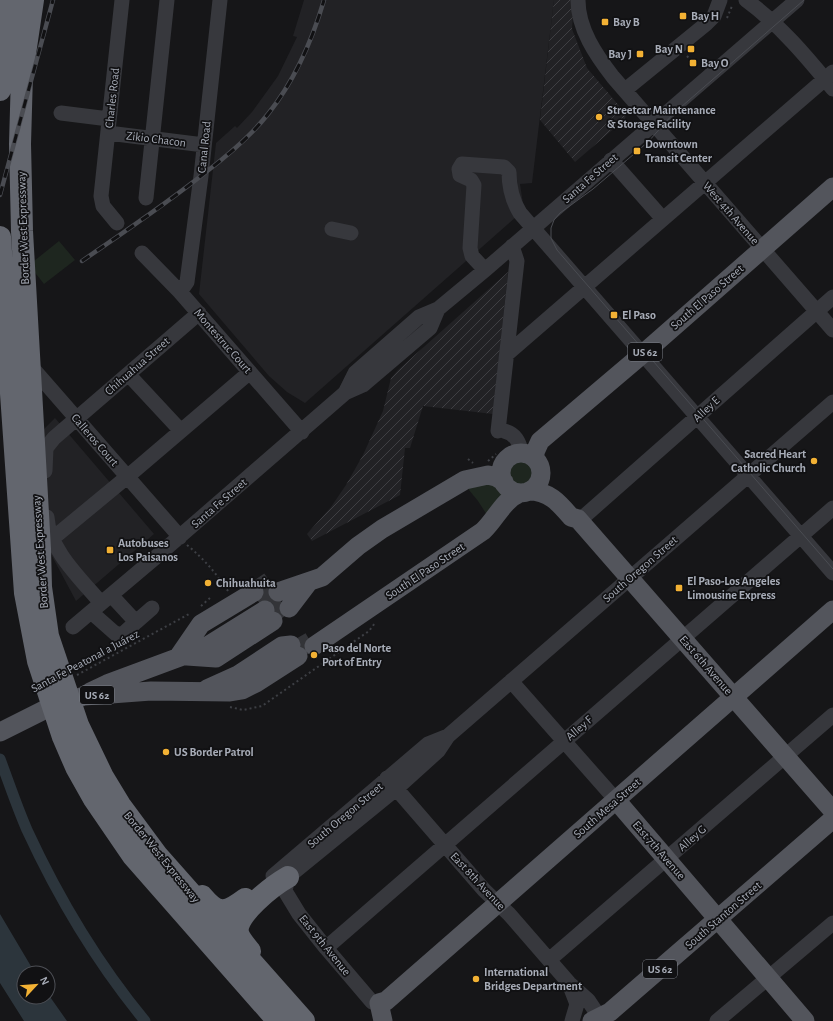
<svg xmlns="http://www.w3.org/2000/svg" width="833" height="1021" font-family="'Alegreya Sans',sans-serif">
<defs>
<pattern id="industrial-furrows" width="10" height="10" patternUnits="userSpaceOnUse"><rect width="10" height="10" fill="#222225"/><path d="M-1 1l2-2M0 10L10 0M9 11l2-2" fill="none" stroke="#3f3f43"/></pattern>
</defs>
<rect width="100%" height="100%" fill="#161618"/>
<path fill="#222225" d="M 304,0 L 554,0 L 532,183 L 520,184 L 524,210 L 305,403 L 287,392 L 269,376 L 199,294 L 216,143 L 235,126 L 237,128 L 252,112 L 278,76 L 297,37 L 293,36 Z
M 55,418 L 154,534 L 76,601 L 45,543 L 40,433 Z"/>
<path fill="url(#industrial-furrows)" d="M 554,0 L 574,0 L 572,29 L 587,68 L 626,114 L 625,119 L 575,162 L 540,120 Z
M 508,272 L 493,414 L 423,406 L 410,448 L 405,448 L 400,495 L 312,541 L 307,534 L 331,507 L 346,485 L 363,455 L 383,411 L 391,378 L 398,370 Z"/>
<path fill="#1e261f" d="M 59,241 L 75,260 L 44,284 L 29,265 Z
M510 473a12 12 0 1 1 24 0a12 12 0 1 1-24 0Z
M 478,480 L 500,487 L 503,492 L 503,497 L 487,515 L 478,501 L 469,490 L 469,486 Z"/>
<path fill="#2c353c" d="M 0,914 L 35,973 L 24,973 L 24,997 L 48,997 L 48,994 L 67,1021 L 24,1021 L 0,983 Z"/>
<g fill="none" stroke-linecap="round" stroke-linejoin="round">
<path stroke="#2c353c" stroke-width="11" d="M 0,759 C 9,783 17,807 27,830 C 58,897 98,964 145,1021"/>
<path stroke="#333438" stroke-width="19" stroke-dasharray="19 10" stroke-linecap="butt" d="M 254,592 L 270,581
M 260,604 L 278,592
M 268,616 L 286,604
M 294,651 L 311,641"/>
<path stroke="#3d3f44" stroke-width="2" stroke-dasharray="2 3" stroke-linecap="butt" d="M 727,18 L 732,6
M 687,56 L 693,63
M 468,459 L 473,463
M 488,461 L 496,454
M 187,545 C 204,559 216,573 228,591
M 201,606 L 210,598
M 77,675 L 189,614
M 230,707 L 243,710 L 262,706 L 369,631 L 375,623"/>
<path stroke="#37383d" stroke-width="15" d="M 578,0 C 578,29 596,55 613,77 L 833,330
M 746,0 C 780,25 806,56 833,89
M 625,90 L 706,24 L 714,16 L 720,0
M 61,113 L 109,119
M 108,133 L 204,145
M 611,160 L 663,219
M 146,198 L 167,0
M 117,223 L 103,206 L 101,196 L 122,0
M 332,229 L 351,233
M 142,253 L 180,292 L 302,432
M 485,270 L 472,256 L 470,248 L 474,185 L 471,180 L 460,175 L 459,169 L 462,164 L 504,167 L 509,172 C 509,187 512,200 520,213 L 833,573
M 180,292 L 187,282 L 201,176 L 220,0
M 507,354 L 833,72
M 28,363 L 180,537
M 128,374 L 181,431
M 345,393 L 355,373 L 419,317 L 438,309 L 485,270 L 797,0
M 498,431 L 517,261 L 512,246
M 504,431 C 516,434 519,442 522,453
M 45,471 L 46,448 L 54,438 L 199,313
M 47,517 C 49,550 81,579 101,603
M 580,520 L 833,297
M 52,539 L 127,477 L 250,372
M 91,612 L 117,635 L 124,633 L 136,622 L 111,595
M 136,622 L 152,608
M 73,627 L 156,557 L 345,393 L 363,385 L 430,328 L 438,309
M 511,681 L 616,800
M 387,778 L 484,890 L 509,914 L 569,983 L 588,1000 L 602,1021
M 273,876 L 428,744 L 448,736
M 326,948 L 833,508
M 549,960 L 833,715
M 570,986 L 577,1004 L 572,1021
M 379,1003 L 372,1002 L 326,948 L 299,914 L 285,891 L 288,877 L 396,789 L 438,751 L 448,736 L 833,402
M 717,1021 L 833,923"/>
<path stroke="#53555c" stroke-width="19" d="M501 473a20 20 0 1 1 40 0a20 20 0 1 1-40 0Z
M 535,459 L 535,452 L 540,441 L 645,352 L 833,187
M 529,491 C 549,491 559,503 571,517 L 578,519 L 833,811
M 278,592 L 322,577 L 358,546 L 382,529 L 465,480 L 488,475 L 496,477 L 504,482
M 289,608 L 308,583
M 314,646 L 483,531 C 496,519 503,500 520,493
M 179,656 L 201,624 L 254,592
M 187,656 L 216,658 L 273,621
M 207,689 L 238,675 L 282,646 L 291,645
M 90,692 L 107,684 L 204,648 L 265,610
M 0,732 L 48,708 L 84,696 L 151,691 L 230,692 L 242,690 L 256,683 L 298,656
M 616,800 L 805,1021
M 383,1021 L 379,1003 L 386,1001 L 833,610
M 592,1021 L 610,1012 L 833,819"/>
<path stroke="#63666e" stroke-width="22" d="M 33,0 L 22,74 L 20,144 L 22,231 L 40,549 L 41,587 L 48,636 L 78,725 L 103,777 L 120,805 L 157,855 L 304,1021
M 0,90 L 11,0
M 0,237 L 25,593 L 38,661 L 63,737 L 76,767 L 94,799 L 133,856 L 278,1021
M 202,896 C 219,916 226,913 245,899
M 250,951 C 246,946 240,940 238,933 C 234,915 274,885 288,877"/>
<path stroke="#4a4c52" stroke-width="1" d="M 804,0 L 673,114 L 648,142 L 593,189 L 560,213 L 554,220 L 551,228 L 551,238 L 557,250 L 833,569"/>
<g stroke="#4a4c52" stroke-width="4.5">
<path id="rail" d="M 0,195 L 53,0
M 82,261 C 124,232 166,204 206,172 C 228,155 251,136 268,114 C 295,80 312,41 324,0"/>
</g>
<use href="#rail" stroke="#111113" stroke-width="3" stroke-dasharray="9" stroke-linecap="butt"/>
</g>
<g fill="#f2b134" stroke="#111113" stroke-width="1.5">
<rect x="679" y="12" width="8" height="8" rx="2"/>
<rect x="601" y="18" width="8" height="8" rx="2"/>
<rect x="687" y="45" width="8" height="8" rx="2"/>
<rect x="636" y="50" width="8" height="8" rx="2"/>
<rect x="689" y="59" width="8" height="8" rx="2"/>
<circle cx="599" cy="117" r="4"/>
<rect x="633" y="147" width="8" height="8" rx="2"/>
<rect x="610" y="311" width="8" height="8" rx="2"/>
<circle cx="814" cy="461" r="4"/>
<rect x="106" y="546" width="8" height="8" rx="2"/>
<circle cx="208" cy="583" r="4"/>
<rect x="675" y="584" width="8" height="8" rx="2"/>
<circle cx="314" cy="655" r="4"/>
<circle cx="166" cy="752" r="4"/>
<circle cx="476" cy="979" r="4"/>
</g>
<g text-anchor="middle" stroke-width="3.5" stroke-linejoin="round" paint-order="stroke">
<g fill="#111113" stroke="#7b7e86" stroke-width="1">
<rect x="628" y="343" width="34" height="18" rx="3"/>
<rect x="80" y="686" width="34" height="18" rx="3"/>
<rect x="643" y="960" width="34" height="18" rx="3"/>
</g>
<g font-size="11" font-weight="bold" fill="#a8adb8">
<text x="645" y="356">US 62</text>
<text x="97" y="699">US 62</text>
<text x="660" y="973">US 62</text>
</g>
<g font-size="12" font-weight="bold" fill="#a8adb8" stroke="#111113" text-anchor="start">
<text x="691" y="20">Bay H</text>
<text x="613" y="26">Bay B</text>
<text x="683" y="53" text-anchor="end">Bay N</text>
<text x="632" y="58" text-anchor="end">Bay J</text>
<text x="701" y="67">Bay O</text>
<text x="607" y="114">Streetcar Maintenance<tspan x="607" dy="14">&amp; Storage Facility</tspan></text>
<text x="645" y="148">Downtown<tspan x="645" dy="14">Transit Center</tspan></text>
<text x="622" y="319">El Paso</text>
<text x="806" y="458" text-anchor="end">Sacred Heart<tspan x="806" dy="14">Catholic Church</tspan></text>
<text x="118" y="547">Autobuses<tspan x="118" dy="14">Los Paisanos</tspan></text>
<text x="687" y="585">El Paso-Los Angeles<tspan x="687" dy="14">Limousine Express</tspan></text>
<text x="216" y="587">Chihuahuita</text>
<text x="322" y="652">Paso del Norte<tspan x="322" dy="14">Port of Entry</tspan></text>
<text x="174" y="756">US Border Patrol</text>
<text x="484" y="976">International<tspan x="484" dy="14">Bridges Department</tspan></text>
</g>
<g font-size="12" fill="#a8adb8" stroke="#111113">
<text transform="translate(112 98) rotate(-84)" y="4">Charles Road</text>
<text transform="translate(156 139) rotate(7)" y="4">Zikio Chacon</text>
<text transform="translate(204 147) rotate(-84)" y="4">Canal Road</text>
<text transform="translate(590 178) rotate(-41)" y="4">Santa Fe Street</text>
<text transform="translate(731 213) rotate(49)" y="4">West 4th Avenue</text>
<text transform="translate(23 228) rotate(-92)" y="4">Border West Expressway</text>
<text transform="translate(707 297) rotate(-41)" y="4">South El Paso Street</text>
<text transform="translate(223 341) rotate(49)" y="4">Montestruc Court</text>
<text transform="translate(137 366) rotate(-41)" y="4">Chihuahua Street</text>
<text transform="translate(706 409) rotate(-43)" y="4">Alley E</text>
<text transform="translate(95 440) rotate(49)" y="4">Calleros Court</text>
<text transform="translate(219 503) rotate(-41)" y="4">Santa Fe Street</text>
<text transform="translate(40 552) rotate(-94)" y="4">Border West Expressway</text>
<text transform="translate(640 569) rotate(-41)" y="4">South Oregon Street</text>
<text transform="translate(425 571) rotate(-34)" y="4">South El Paso Street</text>
<text transform="translate(85 661) rotate(-28)" y="4">Santa Fe Peatonal a Juárez</text>
<text transform="translate(706 665) rotate(49)" y="4">East 6th Avenue</text>
<text transform="translate(579 728) rotate(-41)" y="4">Alley F</text>
<text transform="translate(607 808) rotate(-41)" y="4">South Mesa Street</text>
<text transform="translate(345 815) rotate(-40)" y="4">South Oregon Street</text>
<text transform="translate(692 838) rotate(-41)" y="4">Alley G</text>
<text transform="translate(659 850) rotate(49)" y="4">East 7th Avenue</text>
<text transform="translate(162 857) rotate(51)" y="4">Border West Expressway</text>
<text transform="translate(478 881) rotate(47)" y="4">East 8th Avenue</text>
<text transform="translate(723 915) rotate(-41)" y="4">South Stanton Street</text>
<text transform="translate(325 945) rotate(51)" y="4">East 9th Avenue</text>
</g>
</g>
<g transform="translate(36 985) rotate(64)"><circle r="19" fill="#111113" stroke="#4d4f55"/>
<path d="M0-3L7 15L0 10L-7 15Z" fill="#f2b134"/>
<text y="-6" font-size="11" font-weight="bold" text-anchor="middle" fill="#a8adb8">N</text>
</g>
</svg>
